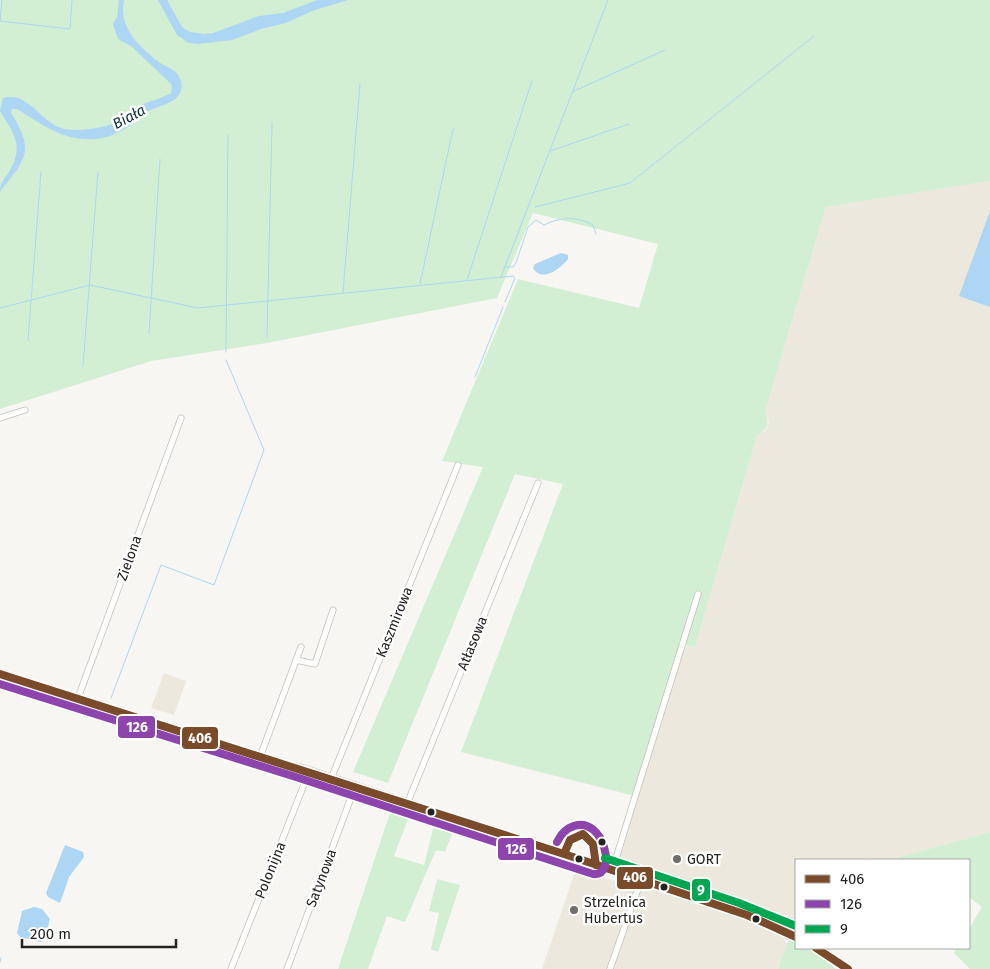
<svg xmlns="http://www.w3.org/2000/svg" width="990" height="969" font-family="'Fira Sans',sans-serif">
<rect width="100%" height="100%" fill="#f7f6f2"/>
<path fill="#ece8de" d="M 990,181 L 990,832 L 891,860 L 862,858 L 862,860 L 796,860 L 796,941 L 791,938 L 784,941 L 787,943 L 778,969 L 542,969 L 576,869 L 615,881 L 617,873 L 612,870 L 682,644 L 695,647 L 757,436 L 766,430 L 769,421 L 765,412 L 826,207 Z
M 164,673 L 186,681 L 174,715 L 151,708 Z"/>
<path fill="#d3efd3" d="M 0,0 L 990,0 L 990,181 L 826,207 L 765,412 C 770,424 768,429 757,436 L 695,647 L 682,644 L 635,796 L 461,752 L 563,484 L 515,474 L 388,783 L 353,772 L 483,467 L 442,461 L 518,279 L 639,308 L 658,244 L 533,213 L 497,298 L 267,343 L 151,361 L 0,409 Z
M 392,807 L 410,814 L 394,856 L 424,865 L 435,821 L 455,826 L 445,852 L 436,850 L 405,922 L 387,916 L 368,969 L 338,969 Z
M 990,832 L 990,969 L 970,969 L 954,953 L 957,948 L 969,948 L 969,929 L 982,907 L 969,897 L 969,860 L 890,860 Z
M 437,879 L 460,885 L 438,952 L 431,949 L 439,913 L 429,911 Z
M 791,938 L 796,941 L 796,948 L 809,948 L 836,969 L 778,969 L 787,943 Z"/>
<path fill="#acd6f3" d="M 119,0 L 124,0 C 118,27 139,47 159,62 C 167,68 178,69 181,81 C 186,103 159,105 146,112 C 140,116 136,121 131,125 C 118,134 101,141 85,139 C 59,138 38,122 17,109 L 12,109 L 11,113 C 36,152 25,159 0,192 C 0,182 4,180 9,172 C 25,145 13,133 0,111 L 3,98 C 28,91 40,121 61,128 C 75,133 108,128 121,120 C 127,116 131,109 138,106 C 149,101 161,99 171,93 L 172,86 L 170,83 L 131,46 L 118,39 L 113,24 L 117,17 Z
M 158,0 L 167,0 L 182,27 L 190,32 L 204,34 L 213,33 L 259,16 L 283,13 L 317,0 L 348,0 L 312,11 L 286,23 L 261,29 L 232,40 L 198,44 L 189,43 L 177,35 Z
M 990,211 L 990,307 L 959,296 Z
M 561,253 L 568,255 L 568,259 C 560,269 542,283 533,268 L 535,264 Z
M 65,845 L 83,852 L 84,857 L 69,877 L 60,903 L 48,897 L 46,893 Z
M 34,907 L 42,909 L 50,919 L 48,927 L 39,930 L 45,937 L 41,942 L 20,937 L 17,933 L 22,911 Z"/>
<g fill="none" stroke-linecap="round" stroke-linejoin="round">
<path stroke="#acd6f3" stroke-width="1" d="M 0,21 L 70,29 L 72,0
M 0,21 L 2,0
M 572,92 L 665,50
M 550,151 L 629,124
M 535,207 L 630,183 L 814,36
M 504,267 L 513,267 L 516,263 L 528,227 L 536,220 L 544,225 C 560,217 576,216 593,225 L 596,234
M 501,277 L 608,0
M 467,280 L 532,81
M 420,284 L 453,129
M 343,293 L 360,84
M 0,308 L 90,285 L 198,308 L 513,276 L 515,278 L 505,302
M 149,334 L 160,159
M 267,337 L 272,123
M 28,341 L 41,172
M 226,352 L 228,135
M 83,366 L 98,172
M 475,377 L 503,307
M 111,698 L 161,565 L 214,585 L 264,450 L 226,360
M 0,962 L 1,958"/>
<g stroke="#c1c0bd" stroke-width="7">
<path id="street" d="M 0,418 L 25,410
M 296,660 L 315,664 L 333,610
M 78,698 L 181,418
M 260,757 L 301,647
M 331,779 L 458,465
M 407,804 L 538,483
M 612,871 L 698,594
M 231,969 L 309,772
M 287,969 L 355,787
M 610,969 L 641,880"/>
</g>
<g stroke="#c1c0bd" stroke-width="9">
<path id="secondary" d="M 0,674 L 293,768
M 289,766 L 301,768 L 747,915 L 796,937
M 816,948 L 848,969"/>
</g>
<use href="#street" stroke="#fefefd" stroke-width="5.5"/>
<use href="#secondary" stroke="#fefefd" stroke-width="8"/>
<g stroke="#fff" stroke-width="11">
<path id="bus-1" d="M 0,674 L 564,854 L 747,915 L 796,937
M 564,854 L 570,840 L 583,834 L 593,844 L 596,865
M 816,948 L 848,969"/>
</g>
<g stroke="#fff" stroke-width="11">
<path id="bus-2" d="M 0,684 L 299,778 L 593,874 C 618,877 604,816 574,826 C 566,828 561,834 557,842"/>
</g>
<g stroke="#fff" stroke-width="11">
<path id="bus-3" d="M 605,858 L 739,903 L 796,926"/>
</g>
<use href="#bus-1" stroke="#7a4b2a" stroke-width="8"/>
<use href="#bus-2" stroke="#8e44ad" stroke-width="8"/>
<use href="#bus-3" stroke="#00a651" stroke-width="8"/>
</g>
<g fill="#242320" stroke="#fff" stroke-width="2">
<circle cx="431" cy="812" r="4.5"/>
<circle cx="602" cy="842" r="4.5"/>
<circle cx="579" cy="859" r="4.5"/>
<circle cx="664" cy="887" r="4.5"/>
<circle cx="756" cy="919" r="4.5"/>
</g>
<g fill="#6e6d6a" stroke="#fff" stroke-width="2">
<circle cx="677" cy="859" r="5"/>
<circle cx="574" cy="910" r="5"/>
</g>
<g text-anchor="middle" stroke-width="5" stroke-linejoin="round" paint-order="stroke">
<g font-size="14" fill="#242320" stroke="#fff">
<text transform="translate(129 558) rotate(-70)" y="5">Zielona</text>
<text transform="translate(394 622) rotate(-68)" y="5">Kaszmirowa</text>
<text transform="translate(472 643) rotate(-68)" y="5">Atłasowa</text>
<text transform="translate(270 870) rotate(-68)" y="5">Polonijna</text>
<text transform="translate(321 878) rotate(-69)" y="5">Satynowa</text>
</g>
<g font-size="14" fill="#242320" stroke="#fff" text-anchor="start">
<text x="687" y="864">GORT</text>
<text x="584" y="907">Strzelnica<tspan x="584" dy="16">Hubertus</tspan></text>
</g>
<g font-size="15" font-style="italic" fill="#0b2e44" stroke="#fff">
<text transform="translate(129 117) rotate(-28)" y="5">Biała</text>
</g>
</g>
<g stroke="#fff" stroke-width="2">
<rect x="117" y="715" width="39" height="24" rx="5" fill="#8e44ad"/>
<rect x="181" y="726" width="38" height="24" rx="5" fill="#7a4b2a"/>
<rect x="497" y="837" width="38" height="24" rx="5" fill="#8e44ad"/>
<rect x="616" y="866" width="38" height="24" rx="5" fill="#7a4b2a"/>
<rect x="691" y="878" width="20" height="24" rx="5" fill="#00a651"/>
</g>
<g font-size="14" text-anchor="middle" font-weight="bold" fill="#fff">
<text x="137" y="732">126</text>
<text x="200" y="743">406</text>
<text x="516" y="854">126</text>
<text x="635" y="882">406</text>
<text x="701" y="895">9</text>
</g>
<rect x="795" y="859" width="175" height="90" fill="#ffffff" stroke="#a7a7a6"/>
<rect x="805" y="875" width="25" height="8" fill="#7a4b2a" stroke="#a7a7a6"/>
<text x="840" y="884" font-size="15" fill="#242320">406</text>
<rect x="805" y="900" width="25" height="8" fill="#8e44ad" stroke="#a7a7a6"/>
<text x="840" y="909" font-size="15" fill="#242320">126</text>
<rect x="805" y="925" width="25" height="8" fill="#00a651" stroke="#a7a7a6"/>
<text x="840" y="934" font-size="15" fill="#242320">9</text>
<path d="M22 939v8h154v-8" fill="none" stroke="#242320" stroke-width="2.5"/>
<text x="30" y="939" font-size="15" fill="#242320" stroke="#ffffff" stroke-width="4" paint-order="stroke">200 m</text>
</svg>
